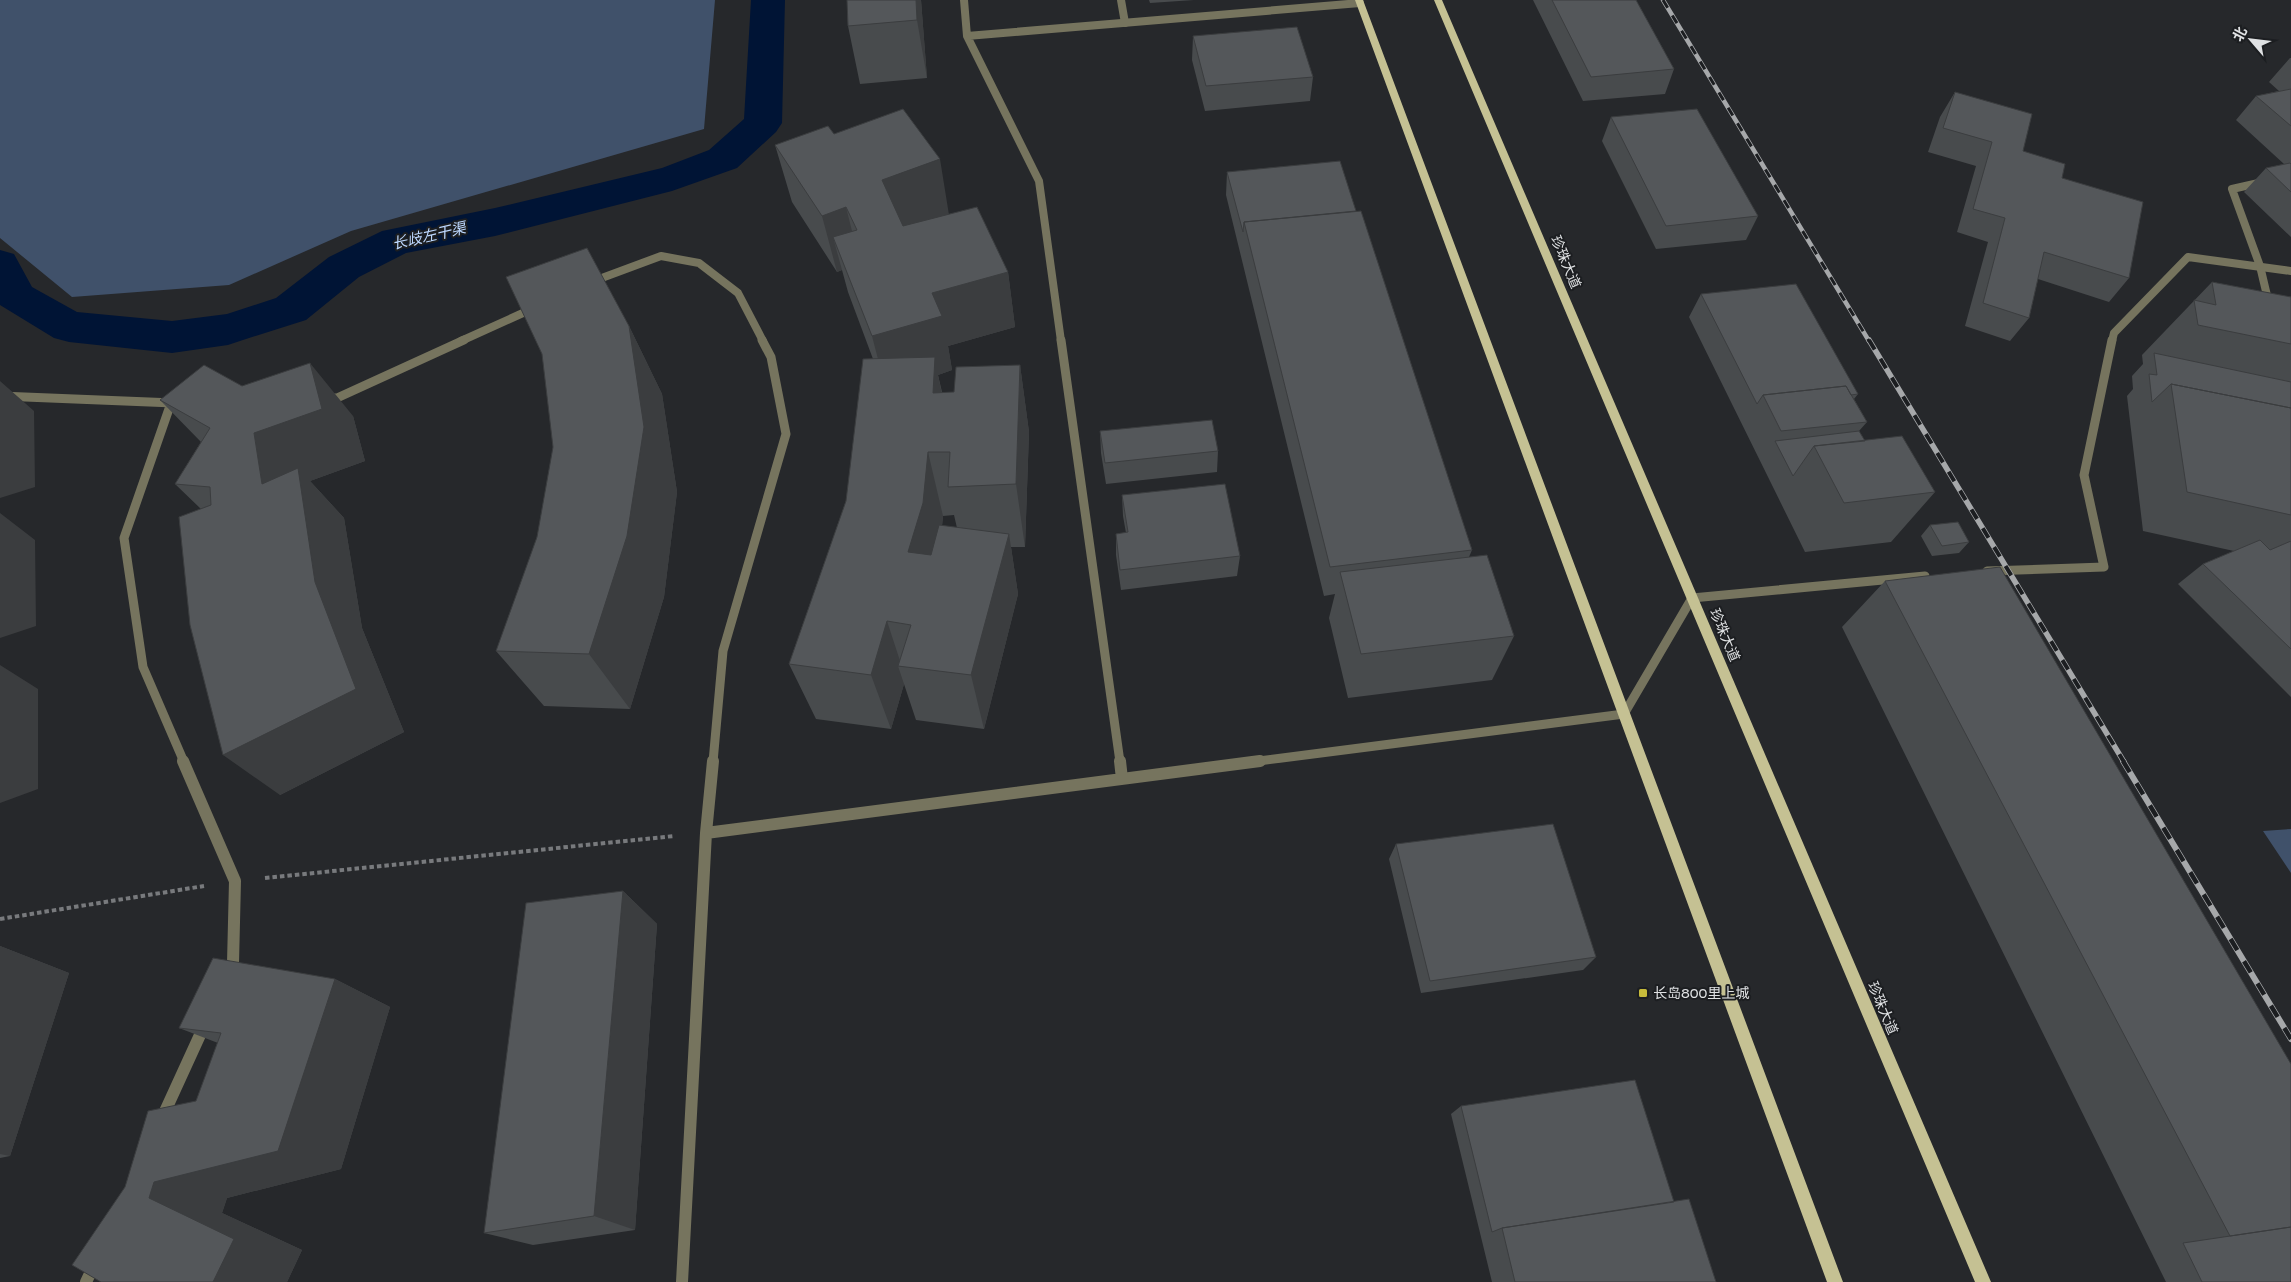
<svg xmlns="http://www.w3.org/2000/svg" width="2291" height="1282" font-family="'Varela Round','Noto Sans SC',sans-serif">
<rect width="100%" height="100%" fill="#26282b"/>
<path fill="#40516a" d="M 0,0 L 715,0 L 704,129 L 351,231 L 229,285 L 72,297 L 0,238 Z
M 2291,829 L 2291,873 L 2263,831 Z"/>
<g fill="none" stroke-linecap="round" stroke-linejoin="round">
<path fill="#001435" fill-rule="evenodd" d="M 751,0 L 785,0 L 782,123 L 776,132 L 737,168 L 672,191 L 495,236 L 406,253 L 359,277 L 306,320 L 243,340 L 228,345 L 172,353 L 69,342 L 54,338 L 0,305 L 0,250 L 14,254 L 32,287 L 77,312 L 172,321 L 227,314 L 276,298 L 329,257 L 382,231 L 495,208 L 662,168 L 709,150 L 744,119 Z"/>
<path stroke="#787a7d" stroke-width="4" stroke-dasharray="4.5 3" stroke-linecap="butt" d="M 265,878 L 674,836
M 0,919 L 204,886"/>
<path stroke="#76745e" stroke-width="8" d="M 1121,0 L 1125,23
M 2263,182 L 2232,189 L 2260,266 L 2269,304"/>
<path stroke="#76745e" stroke-width="8" d="M 964,0 L 967,36 L 1039,181 L 1061,341
M 967,36 L 1360,3
M 591,282 L 661,256 L 699,263 L 738,293 L 763,341
M 461,341 L 534,308
M 2112,341 L 2114,333 L 2188,257 L 2291,271"/>
<path stroke="#76745e" stroke-width="9" d="M 1061,340 L 1120,762
M 0,396 L 174,403
M 326,398 L 337,398 L 464,340
M 171,403 L 124,538 L 143,667 L 184,762
M 1987,571 L 2104,567 L 2084,475 L 2112,340
M 713,762 L 723,651 L 786,434 L 771,357 L 762,340
M 1251,762 L 1624,714 L 1692,598 L 1925,576"/>
<path stroke="#76745e" stroke-width="12" d="M 183,761 L 235,881 L 233,963 L 229,973
M 1120,761 L 1122,779
M 706,833 L 1260,761
M 162,1118 L 205,1024
M 86,1282 L 95,1263
M 682,1282 L 706,833 L 713,761"/>
<path fill="#c5c193" fill-rule="evenodd" d="M 1355,0 L 1363,0 L 1843,1282 L 1827,1282 Z
M 1434,0 L 1442,0 L 1991,1282 L 1975,1282 Z"/>
<g stroke="#a6a8aa" stroke-width="4.5">
<path id="rail-far2" d="M 1663,0 L 1869,341"/>
</g>
<g stroke="#a6a8aa" stroke-width="5.5">
<path id="rail-far1" d="M 1869,340 L 2124,762"/>
</g>
<g stroke="#a6a8aa" stroke-width="6">
<path id="rail" d="M 2123,761 L 2291,1039"/>
</g>
<use href="#rail-far2" stroke="#1c1e21" stroke-width="3" stroke-dasharray="9" stroke-linecap="butt"/>
<use href="#rail-far1" stroke="#1c1e21" stroke-width="4" stroke-dasharray="11" stroke-linecap="butt"/>
<use href="#rail" stroke="#1c1e21" stroke-width="4.5" stroke-dasharray="13" stroke-linecap="butt"/>
</g>
<path fill="#484b4d" fill-rule="evenodd" d="M 847,0 L 921,0 L 927,78 L 860,84 L 848,26 Z
M 1149,0 L 1194,0 L 1150,3 Z
M 1533,0 L 1636,0 L 1674,69 L 1665,94 L 1583,101 Z
M 1193,36 L 1313,77 L 1310,101 L 1205,111 L 1192,60 Z
M 2290,58 L 2291,58 L 2291,237 L 2244,192 L 2266,168 L 2284,164 L 2236,120 L 2256,96 L 2279,91 L 2269,82 Z
M 1955,92 L 2023,151 L 2062,178 L 2129,278 L 2109,302 L 2038,279 L 2029,318 L 2010,341 L 1965,326 L 1988,242 L 1957,232 L 1976,166 L 1928,152 L 1940,117 Z
M 1611,117 L 1758,216 L 1746,240 L 1656,249 L 1602,141 Z
M 834,134 L 949,214 L 1008,272 L 1015,327 L 948,346 L 952,370 L 938,375 L 942,392 L 954,392 L 1020,365 L 1029,432 L 1025,547 L 1011,547 L 1018,594 L 984,729 L 916,720 L 904,684 L 891,729 L 816,719 L 789,664 L 846,501 L 873,359 L 848,292 L 842,270 L 837,272 L 792,202 L 775,145 ZM 954,515 L 957,528 L 942,526 L 943,516 Z
M 1227,172 L 1356,211 L 1472,550 L 1469,557 L 1514,636 L 1492,680 L 1348,698 L 1329,618 L 1335,594 L 1324,596 L 1226,195 Z
M 2212,282 L 2291,297 L 2291,697 L 2178,584 L 2203,564 L 2234,551 L 2143,531 L 2127,396 L 2133,389 L 2132,376 L 2143,364 L 2142,355 Z
M 1701,294 L 1858,394 L 1854,399 L 1867,422 L 1859,431 L 1865,441 L 1935,492 L 1891,542 L 1805,552 L 1689,317 Z
M 629,326 L 662,394 L 677,492 L 664,597 L 630,709 L 544,706 L 496,651 Z
M 242,386 L 353,416 L 365,461 L 310,481 L 344,518 L 362,628 L 404,732 L 280,795 L 201,509 L 175,484 L 201,442 L 160,400 Z
M 1100,431 L 1218,451 L 1217,472 L 1106,484 L 1101,453 Z
M 1122,495 L 1240,556 L 1237,576 L 1121,590 L 1116,555 L 1116,534 L 1126,533 L 1123,516 Z
M 1930,525 L 1969,542 L 1959,553 L 1932,556 L 1921,536 Z
M 1885,581 L 2291,1282 L 2166,1282 L 1842,627 Z
M 1396,844 L 1596,957 L 1583,970 L 1421,993 L 1389,859 Z
M 623,891 L 657,924 L 635,1230 L 533,1245 L 484,1233 Z
M 0,946 L 69,973 L 10,1156 L 0,1158 Z
M 335,979 L 390,1007 L 341,1169 L 227,1198 L 222,1213 L 302,1250 L 287,1282 L 101,1282 L 125,1187 L 196,1101 L 218,1043 L 179,1028 Z
M 1461,1106 L 1674,1202 L 1716,1282 L 1492,1282 L 1451,1114 Z"/>
<path fill="#3b3d3f" d="M 916,0 L 921,0 L 927,78 L 917,20 Z
M 940,159 L 949,215 L 894,236 L 882,180 Z
M 846,207 L 860,263 L 833,237 L 842,270 L 837,272 L 822,216 Z
M 1008,272 L 1015,327 L 948,346 L 952,370 L 938,375 L 948,424 L 886,390 L 872,336 L 932,293 Z
M 629,326 L 662,394 L 677,492 L 664,597 L 630,709 L 589,654 Z
M 310,363 L 353,416 L 365,461 L 310,481 L 344,518 L 362,628 L 404,732 L 280,795 L 223,755 L 262,484 L 254,433 Z
M 1020,365 L 1029,432 L 1025,547 L 1016,484 Z
M 0,381 L 34,411 L 35,487 L 0,498 Z
M 928,452 L 943,516 L 938,565 L 908,552 Z
M 0,513 L 35,540 L 36,626 L 0,638 Z
M 1009,534 L 1018,594 L 984,729 L 971,675 Z
M 887,621 L 902,667 L 898,666 L 904,684 L 891,729 L 871,675 Z
M 0,665 L 38,689 L 38,789 L 0,803 Z
M 623,891 L 657,924 L 635,1230 L 594,1216 Z
M 0,946 L 69,973 L 10,1156 L 0,1154 Z
M 335,979 L 390,1007 L 341,1169 L 227,1198 L 222,1213 L 302,1250 L 287,1282 L 213,1282 L 149,1198 L 154,1182 Z"/>
<path fill="#54575a" stroke="#3b3d3f" d="M 847,0 L 916,0 L 917,20 L 848,26 Z
M 1552,0 L 1636,0 L 1674,69 L 1591,77 Z
M 1297,27 L 1313,77 L 1206,86 L 1193,36 Z
M 2291,89 L 2291,126 L 2256,96 Z
M 1955,92 L 2032,114 L 2023,151 L 2065,164 L 2062,178 L 2143,202 L 2129,278 L 2044,252 L 2029,318 L 1983,303 L 2005,218 L 1973,209 L 1992,142 L 1943,128 Z
M 903,109 L 940,159 L 882,180 L 903,226 L 977,207 L 1008,272 L 932,293 L 942,316 L 872,336 L 833,237 L 857,230 L 846,207 L 822,216 L 775,145 L 828,126 L 834,134 Z
M 1697,109 L 1758,216 L 1666,226 L 1611,117 Z
M 1340,161 L 1356,211 L 1244,222 L 1243,232 L 1227,172 Z
M 2290,163 L 2291,164 L 2291,192 L 2266,168 Z
M 1361,211 L 1472,550 L 1330,567 L 1244,222 Z
M 587,248 L 629,326 L 644,427 L 627,536 L 589,654 L 496,651 L 537,537 L 553,447 L 542,354 L 506,277 Z
M 2212,282 L 2291,297 L 2291,344 L 2198,325 L 2194,300 L 2216,305 Z
M 1796,284 L 1858,394 L 1851,395 L 1846,386 L 1763,395 L 1757,404 L 1701,294 Z
M 2154,353 L 2291,382 L 2291,408 L 2171,384 L 2152,402 L 2149,374 L 2157,375 Z
M 935,357 L 933,393 L 954,392 L 956,367 L 1020,365 L 1016,484 L 948,487 L 950,452 L 928,452 L 923,503 L 908,552 L 931,555 L 939,525 L 1009,534 L 971,675 L 898,666 L 911,625 L 887,621 L 871,675 L 789,664 L 846,501 L 863,359 Z
M 310,363 L 322,409 L 254,433 L 262,484 L 298,468 L 315,582 L 356,689 L 223,755 L 190,625 L 179,517 L 211,505 L 210,487 L 175,484 L 210,428 L 160,400 L 204,365 L 242,386 Z
M 2171,384 L 2291,408 L 2291,515 L 2187,492 Z
M 1846,386 L 1867,422 L 1781,431 L 1763,395 Z
M 1212,420 L 1218,451 L 1105,463 L 1100,431 Z
M 1859,431 L 1865,441 L 1814,446 L 1793,476 L 1775,441 Z
M 1902,436 L 1935,492 L 1844,503 L 1814,446 Z
M 1225,484 L 1240,556 L 1120,570 L 1116,534 L 1128,532 L 1122,495 Z
M 1958,522 L 1969,542 L 1942,546 L 1930,525 Z
M 2260,540 L 2270,550 L 2291,541 L 2291,649 L 2203,564 Z
M 1487,555 L 1514,636 L 1361,654 L 1340,572 Z
M 2000,567 L 2291,1064 L 2291,1227 L 2230,1236 L 1885,581 Z
M 1553,824 L 1596,957 L 1430,981 L 1396,844 Z
M 623,891 L 594,1216 L 484,1233 L 526,903 Z
M 213,958 L 335,979 L 278,1151 L 154,1182 L 149,1198 L 234,1239 L 213,1282 L 101,1282 L 72,1265 L 125,1187 L 148,1111 L 196,1101 L 221,1033 L 179,1028 Z
M 1635,1080 L 1674,1202 L 1502,1228 L 1492,1232 L 1461,1106 Z
M 1689,1199 L 1716,1282 L 1515,1282 L 1502,1228 Z
M 2291,1227 L 2291,1282 L 2202,1282 L 2183,1243 Z"/>
<rect fill="#c7bb3b" stroke="#1c1e21" stroke-width="2" x="1638" y="988" width="10" height="10" rx="2.5"/>
<g text-anchor="middle" stroke-width="4" stroke-linejoin="round" paint-order="stroke">
<g font-size="14" fill="#dfe1e3" stroke="#1c1e21">
<text transform="translate(1566 262) rotate(67)" y="5">珍珠大道</text>
<text transform="translate(1725 635) rotate(67)" y="5">珍珠大道</text>
<text transform="translate(1883 1008) rotate(67)" y="5">珍珠大道</text>
</g>
<g font-size="14" fill="#dfe1e3" stroke="#1c1e21" text-anchor="start">
<text x="1653" y="998">长岛800里上城</text>
</g>
<g font-size="15" font-style="italic" fill="#bdd8ff" stroke="#1c1e21">
<text transform="translate(429 236) rotate(-13)" y="5">长歧左干渠</text>
</g>
</g>
<g transform="translate(2251 40) rotate(298)" stroke="#1c1e21" stroke-width="4" paint-order="stroke">
<path d="M0-4L9 19L0 12L-9 19Z" fill="#dfe1e3"/>
<text y="-8" font-size="14" font-weight="bold" text-anchor="middle" fill="#dfe1e3">北</text>
</g>
</svg>
